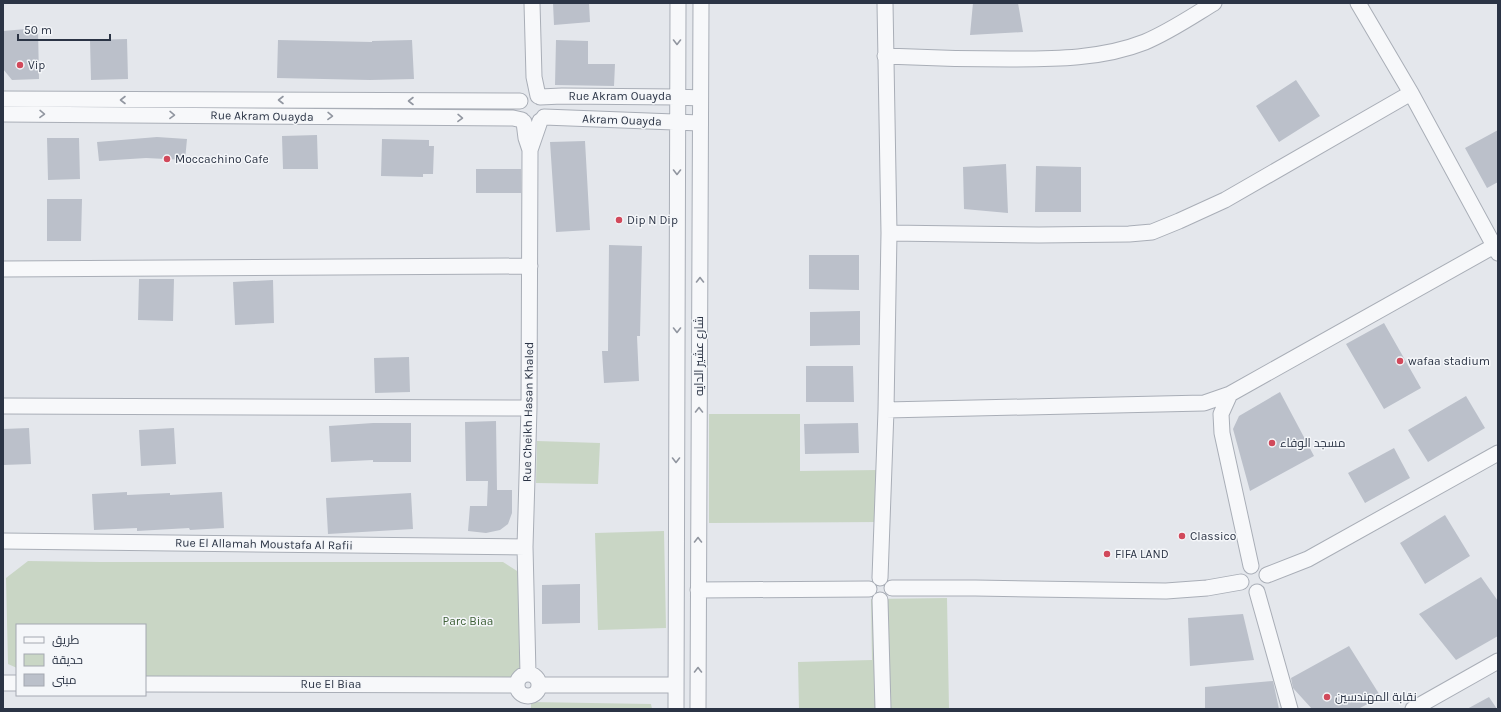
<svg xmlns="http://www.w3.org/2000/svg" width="1501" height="712" font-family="Karla,Cairo,sans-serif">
<rect width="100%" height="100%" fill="#e4e7ec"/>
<path fill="#c9d6c5" d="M 709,414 L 800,414 L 800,471 L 879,470 L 879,522 L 709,523 Z
M 537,441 L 600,443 L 598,484 L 536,483 Z
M 664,531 L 666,628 L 598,630 L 595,533 Z
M 28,561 L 100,562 L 503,562 L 525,576 L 529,661 L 511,680 L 145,678 L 145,625 L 17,625 L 17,668 L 8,664 L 6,578 Z
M 947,598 L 949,709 L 799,709 L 798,662 L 872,660 L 871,599 Z
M 531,702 L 651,704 L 652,709 L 531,709 Z"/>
<path fill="#bbc0ca" d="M 553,3 L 589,3 L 590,22 L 554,25 Z
M 973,3 L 1018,3 L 1023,32 L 970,35 Z
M 38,28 L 39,79 L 12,80 L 3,69 L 3,31 Z
M 127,39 L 128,79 L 91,80 L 90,40 Z
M 278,40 L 372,42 L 372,41 L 412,40 L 414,79 L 370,80 L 277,78 Z
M 556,40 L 588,41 L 588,64 L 615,64 L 614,86 L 555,85 Z
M 1296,80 L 1320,116 L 1279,142 L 1256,106 Z
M 1498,130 L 1498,182 L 1487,188 L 1465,148 Z
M 317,135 L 318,169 L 283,169 L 282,136 Z
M 157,137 L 187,139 L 185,160 L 146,158 L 99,161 L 97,142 Z
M 47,138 L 79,138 L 80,179 L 48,180 Z
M 382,139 L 429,140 L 429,146 L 434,146 L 433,174 L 423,174 L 423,177 L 381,176 Z
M 585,141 L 590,230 L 556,232 L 550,142 Z
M 1006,164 L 1008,213 L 964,209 L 963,167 Z
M 1036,166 L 1081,167 L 1081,212 L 1035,212 Z
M 476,169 L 521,169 L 521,193 L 476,193 Z
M 47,199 L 82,199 L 81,241 L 47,241 Z
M 609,245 L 642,246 L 640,336 L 637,336 L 639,381 L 604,383 L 602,351 L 608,351 Z
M 809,255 L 859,255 L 859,290 L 809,289 Z
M 139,279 L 174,279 L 173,321 L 138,320 Z
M 273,280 L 274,323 L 235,325 L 233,282 Z
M 860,311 L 860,345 L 810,346 L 810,312 Z
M 1384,323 L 1421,388 L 1384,409 L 1346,344 Z
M 409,357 L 410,392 L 375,393 L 374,358 Z
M 806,366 L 853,366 L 854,402 L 806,402 Z
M 1280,392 L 1314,456 L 1250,491 L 1233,429 L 1239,416 Z
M 1466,396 L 1485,428 L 1428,462 L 1408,430 Z
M 496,421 L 497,490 L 512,490 L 512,513 L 508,524 L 500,530 L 486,533 L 468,531 L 470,506 L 487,506 L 488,481 L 466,481 L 465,422 Z
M 373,423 L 411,423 L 411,462 L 373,462 L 373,460 L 331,462 L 329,426 Z
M 858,423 L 859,453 L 805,454 L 804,424 Z
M 29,428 L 31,464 L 3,465 L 3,429 Z
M 174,428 L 176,464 L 141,466 L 139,430 Z
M 1394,448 L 1410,478 L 1365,503 L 1348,473 Z
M 127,492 L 127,495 L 170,493 L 170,495 L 222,492 L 224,528 L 190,530 L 189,528 L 137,531 L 137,528 L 94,530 L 92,494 Z
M 411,493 L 413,529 L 328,534 L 326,498 Z
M 1445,515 L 1470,556 L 1425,584 L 1400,543 Z
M 1481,577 L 1498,601 L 1498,636 L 1456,660 L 1419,614 Z
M 580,584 L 580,623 L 542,624 L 542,585 Z
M 1243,614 L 1254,660 L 1190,666 L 1188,618 Z
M 1349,646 L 1381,697 L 1358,709 L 1312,709 L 1293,688 L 1291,678 Z
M 1273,681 L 1279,709 L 1205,709 L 1205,687 Z
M 1489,697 L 1497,709 L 1467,709 Z"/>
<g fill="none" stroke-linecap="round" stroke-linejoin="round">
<g stroke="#a9aeb7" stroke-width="17">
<path id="minor" d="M 532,3 L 534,77 L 538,96
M 1358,3 L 1411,93 L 1498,253
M 885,56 C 927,58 968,59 1010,59 C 1055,59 1102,59 1145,42 C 1169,32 1191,17 1214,3
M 540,97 L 562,96 L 677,97 L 700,98
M 3,99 L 520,101
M 3,114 L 513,118 L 522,120
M 544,117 L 700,123
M 524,122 L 526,138 L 530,150 L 529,408 L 525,547 L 528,674
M 530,150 L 540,121
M 889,233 L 1039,235 L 1129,234 L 1152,232 L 1179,221 L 1225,200 L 1411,93
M 3,269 L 530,266
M 1230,394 L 1221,414 L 1222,433 L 1251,566
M 3,406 L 529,408
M 886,410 L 1204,403 L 1230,394 L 1494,246
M 3,541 L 525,547
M 1267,575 L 1308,559 L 1498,453
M 880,578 L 886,410 L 889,233 L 885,3
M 892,588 L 975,588 L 1166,591 L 1207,588 L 1241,582
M 698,590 L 869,589
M 1257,592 L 1290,709
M 880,600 L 883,709
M517 685a11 11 0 1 1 22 0a11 11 0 1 1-22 0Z
M 3,683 L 17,683
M 145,684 L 517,685
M 539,685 L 676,685
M 676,709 L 678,3
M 698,709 L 701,3
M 1413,709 L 1498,661"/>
</g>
<use href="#minor" stroke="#f7f8fa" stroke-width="15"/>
</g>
<defs><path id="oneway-chevron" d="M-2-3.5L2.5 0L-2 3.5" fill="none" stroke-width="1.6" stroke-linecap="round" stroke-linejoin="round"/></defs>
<g stroke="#9196a0">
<use href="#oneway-chevron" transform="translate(677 42) rotate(90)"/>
<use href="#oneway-chevron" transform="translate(123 100) rotate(-180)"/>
<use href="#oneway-chevron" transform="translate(281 100) rotate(-180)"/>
<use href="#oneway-chevron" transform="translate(411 101) rotate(-180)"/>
<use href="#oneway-chevron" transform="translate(42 114) rotate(1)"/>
<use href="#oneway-chevron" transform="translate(172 115) rotate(1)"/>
<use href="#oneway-chevron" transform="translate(330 116) rotate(1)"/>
<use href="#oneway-chevron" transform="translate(460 118) rotate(1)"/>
<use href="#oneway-chevron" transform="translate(677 172) rotate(90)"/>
<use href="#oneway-chevron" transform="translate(700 280) rotate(-90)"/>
<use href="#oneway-chevron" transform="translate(677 330) rotate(90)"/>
<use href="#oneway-chevron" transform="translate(699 410) rotate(-90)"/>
<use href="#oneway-chevron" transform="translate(676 460) rotate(90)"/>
<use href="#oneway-chevron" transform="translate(698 540) rotate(-90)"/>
<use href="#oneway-chevron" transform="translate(698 670) rotate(-90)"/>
</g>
<g fill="#d1495b" stroke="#f4f6f9" stroke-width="1.5">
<circle cx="20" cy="65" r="4"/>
<circle cx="167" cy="159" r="4"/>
<circle cx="619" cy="220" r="4"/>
<circle cx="1400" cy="361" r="4"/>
<circle cx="1272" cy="443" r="4"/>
<circle cx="1182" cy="536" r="4"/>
<circle cx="1107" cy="554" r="4"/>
<circle cx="1327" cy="697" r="4"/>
</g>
<g text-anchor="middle" stroke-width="3" stroke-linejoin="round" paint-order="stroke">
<g font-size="12" fill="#2b3445" stroke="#f4f6f9" text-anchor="start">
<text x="28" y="69">Vip</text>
<text x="175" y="163">Moccachino Cafe</text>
<text x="627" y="224">Dip N Dip</text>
<text x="1408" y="365">wafaa stadium</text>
<text x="1280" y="447">مسجد الوفاء</text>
<text x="1190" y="540">Classico</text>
<text x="1115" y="558">FIFA LAND</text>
<text x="1335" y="701">نقابة المهندسين</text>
</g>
<g font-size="12" fill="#2b3445" stroke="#f4f6f9">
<text x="620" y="100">Rue Akram Ouayda</text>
<text transform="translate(262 116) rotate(1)" y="4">Rue Akram Ouayda</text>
<text transform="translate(622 120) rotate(2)" y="4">Akram Ouayda</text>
<text transform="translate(699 356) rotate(-90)" y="4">شارع عشير الدايه</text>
<text transform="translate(528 412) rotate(-89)" y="4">Rue Cheikh Hasan Khaled</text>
<text transform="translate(264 544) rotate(1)" y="4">Rue El Allamah Moustafa Al Rafii</text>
<text x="331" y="688">Rue El Biaa</text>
</g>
<g font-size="12" fill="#3f6138" stroke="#f4f6f9">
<text x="468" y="625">Parc Biaa</text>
</g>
</g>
<rect width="1501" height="712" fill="none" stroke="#2b3445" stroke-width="8"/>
<rect x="16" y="624" width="130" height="72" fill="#f4f6f9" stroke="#a4a8b1"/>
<rect x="24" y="637" width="20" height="6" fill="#f7f8fa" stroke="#a4a8b1"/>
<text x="52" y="644" font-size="12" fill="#2b3445">طريق</text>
<rect x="24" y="654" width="20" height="12" fill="#c9d6c5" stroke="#a4a8b1"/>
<text x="52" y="664" font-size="12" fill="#2b3445">حديقة</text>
<rect x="24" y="674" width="20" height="12" fill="#bbc0ca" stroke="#a4a8b1"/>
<text x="52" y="684" font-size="12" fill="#2b3445">مبنى</text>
<path d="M18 34v6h92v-6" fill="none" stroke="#2b3445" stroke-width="2"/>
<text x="24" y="34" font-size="12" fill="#2b3445" stroke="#f4f6f9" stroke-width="3" paint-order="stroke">50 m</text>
</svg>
